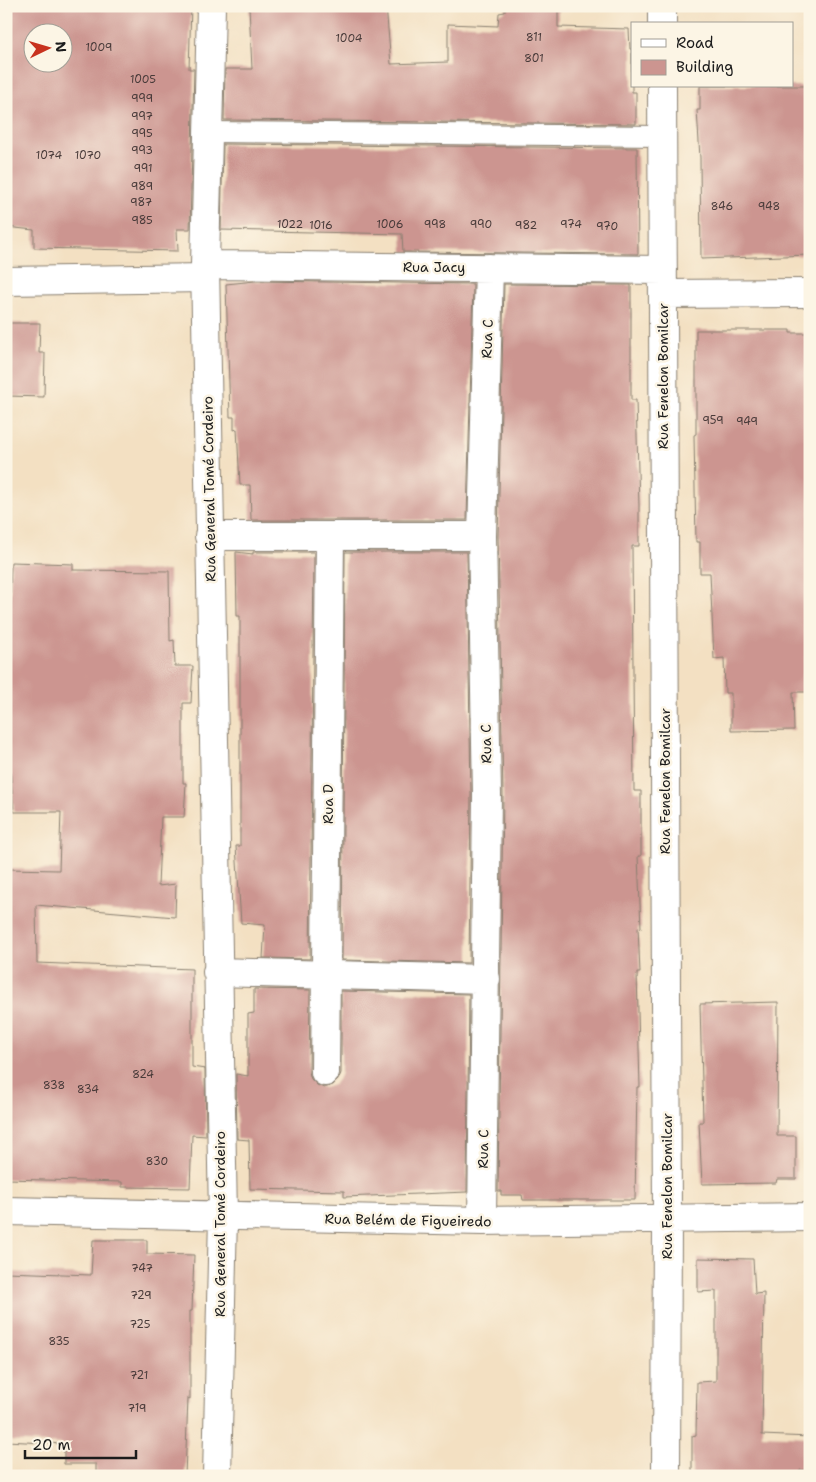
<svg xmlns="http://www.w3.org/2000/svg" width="816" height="1482" font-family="'Shantell Sans',sans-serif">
<rect width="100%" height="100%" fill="#fcf5e5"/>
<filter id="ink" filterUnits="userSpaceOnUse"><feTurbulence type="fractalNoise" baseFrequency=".02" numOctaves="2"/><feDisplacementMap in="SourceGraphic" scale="10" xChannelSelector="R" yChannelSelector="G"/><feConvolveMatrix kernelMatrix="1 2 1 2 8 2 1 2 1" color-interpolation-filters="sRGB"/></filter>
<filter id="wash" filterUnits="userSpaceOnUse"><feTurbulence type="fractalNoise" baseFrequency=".0096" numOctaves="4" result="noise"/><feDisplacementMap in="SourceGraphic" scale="20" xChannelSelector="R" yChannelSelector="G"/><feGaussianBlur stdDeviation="1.12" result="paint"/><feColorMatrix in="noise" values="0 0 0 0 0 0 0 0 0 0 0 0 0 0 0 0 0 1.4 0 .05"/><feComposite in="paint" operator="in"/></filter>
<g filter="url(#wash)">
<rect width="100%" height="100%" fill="#f3e0c2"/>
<g id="blocks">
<path fill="#cc9590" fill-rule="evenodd" d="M 6,6 L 191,6 L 189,69 L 194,69 L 190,229 L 177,229 L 178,251 L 34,248 L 34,230 L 6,227 ZM 32,32 L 62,32 L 62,62 L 32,62 Z
M 255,6 L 386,6 L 391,64 L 448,62 L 448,24 L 498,26 L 499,13 L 505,12 L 505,6 L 558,6 L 558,27 L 629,29 L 630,49 L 632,49 L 632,92 L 636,92 L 636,124 L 224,120 L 225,69 L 252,69 L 249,7 Z
M 700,86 L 810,86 L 810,255 L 701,259 L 700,158 L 697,110 L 700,110 Z
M 223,144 L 637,148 L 638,254 L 403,252 L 402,234 L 221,230 Z
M 255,281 L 473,284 L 467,520 L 251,520 L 250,485 L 240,485 L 237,429 L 234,430 L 234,417 L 230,417 L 226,284 Z
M 504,284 L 631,285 L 631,400 L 636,400 L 639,506 L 639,546 L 632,546 L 634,791 L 641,791 L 641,856 L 638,856 L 641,928 L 638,927 L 640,973 L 637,973 L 640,1087 L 637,1087 L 635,1200 L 523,1200 L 522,1195 L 501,1195 L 501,1191 L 498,1191 L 503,794 L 498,536 Z
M 6,323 L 40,323 L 39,353 L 45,353 L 44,397 L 7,396 Z
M 696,330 L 790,330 L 790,333 L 810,333 L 810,692 L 793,692 L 794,730 L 731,731 L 731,693 L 725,693 L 724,658 L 714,659 L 710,573 L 700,573 L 700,542 L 696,542 L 694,435 L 696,434 Z
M 236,552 L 253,554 L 253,552 L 314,552 L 310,959 L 263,958 L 265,925 L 241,923 L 236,846 L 240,846 L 240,616 L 237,616 Z
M 345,552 L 467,552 L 471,794 L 469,963 L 342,960 Z
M 11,562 L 73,564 L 73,570 L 169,571 L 170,641 L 174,640 L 175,666 L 193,666 L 191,703 L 183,703 L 183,783 L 186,783 L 184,817 L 161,817 L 158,886 L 176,884 L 175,917 L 36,905 L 37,963 L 192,969 L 192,1067 L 205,1069 L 206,1136 L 192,1135 L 190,1188 L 122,1187 L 122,1182 L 6,1179 L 6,869 L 59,870 L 61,812 L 14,812 L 6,722 L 6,662 L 8,662 Z
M 254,989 L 310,990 L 309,1072 L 311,1079 L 317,1085 L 324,1088 L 333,1085 L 338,1080 L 341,1073 L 341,991 L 469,994 L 467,1192 L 344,1197 L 344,1191 L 250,1189 L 249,1140 L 237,1139 L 236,1074 L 248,1076 L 248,1014 L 254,1013 Z
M 778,1002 L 777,1136 L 796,1136 L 796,1179 L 777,1179 L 776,1183 L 702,1184 L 699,1122 L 703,1122 L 700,1004 Z
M 93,1240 L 147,1240 L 147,1254 L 194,1255 L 192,1311 L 190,1311 L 190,1399 L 188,1398 L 185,1476 L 96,1476 L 96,1464 L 64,1464 L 64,1444 L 6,1441 L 6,1272 L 91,1275 Z
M 698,1258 L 753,1259 L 755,1294 L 764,1293 L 762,1435 L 810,1437 L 810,1470 L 800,1470 L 800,1476 L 692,1476 L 692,1436 L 696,1435 L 697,1382 L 716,1381 L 716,1291 L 698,1292 Z"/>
</g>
</g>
<g filter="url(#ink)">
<use href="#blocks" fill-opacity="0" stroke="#887e6f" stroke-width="1"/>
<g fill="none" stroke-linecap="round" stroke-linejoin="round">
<g stroke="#887e6f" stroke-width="22">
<path id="service" d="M 208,132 L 663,136"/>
</g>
<g stroke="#887e6f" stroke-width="30">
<path id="minor" d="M 211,6 L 205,265 L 223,1216 L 217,1476
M 662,6 L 662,24
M 662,86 L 667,1219 L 666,1476
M 205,265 L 663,270
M 6,281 L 205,278
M 663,294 L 810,293
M 209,536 L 482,536
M 217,972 L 486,979
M 325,1072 L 330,536
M 6,1211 L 482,1221 L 810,1217
M 482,1221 L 487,794 L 482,536 L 489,268"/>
</g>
<use href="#service" stroke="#fff" stroke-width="20"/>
<use href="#minor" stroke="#fff" stroke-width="28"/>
</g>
</g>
<g text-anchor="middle" stroke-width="5" stroke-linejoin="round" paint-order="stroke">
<g font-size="11" fill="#483a39">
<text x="534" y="41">811</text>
<text x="349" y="42">1004</text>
<text x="99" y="51">1009</text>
<text x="534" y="62">801</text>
<text x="143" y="83">1005</text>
<text x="142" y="102">999</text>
<text x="142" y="120">997</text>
<text x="142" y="137">995</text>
<text x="142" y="154">993</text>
<text x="49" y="159">1074</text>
<text x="88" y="159">1070</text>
<text x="143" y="172">991</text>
<text x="142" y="190">989</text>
<text x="141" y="206">987</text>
<text x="722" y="210">846</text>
<text x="769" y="210">948</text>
<text x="142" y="224">985</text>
<text x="290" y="228">1022</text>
<text x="390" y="228">1006</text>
<text x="435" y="228">998</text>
<text x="481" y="228">990</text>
<text x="571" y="228">974</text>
<text x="321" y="229">1016</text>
<text x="526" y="229">982</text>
<text x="607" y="230">970</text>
<text x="713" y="424">959</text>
<text x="747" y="425">949</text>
<text x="143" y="1078">824</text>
<text x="54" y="1089">838</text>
<text x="88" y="1093">834</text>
<text x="157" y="1165">830</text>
<text x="142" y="1272">747</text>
<text x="141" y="1299">729</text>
<text x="140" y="1328">725</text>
<text x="59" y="1345">835</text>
<text x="139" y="1379">721</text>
<text x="137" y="1412">719</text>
</g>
<g font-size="14" fill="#1c1c1c" stroke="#fcf5e5">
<text x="434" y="272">Rua Jacy</text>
<text transform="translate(487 339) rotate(-88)" y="5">Rua C</text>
<text transform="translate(663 376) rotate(-90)" y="5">Rua Fenelon Bomilcar</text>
<text transform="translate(209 489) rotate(-91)" y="5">Rua General Tomé Cordeiro</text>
<text transform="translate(486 744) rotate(-91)" y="5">Rua C</text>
<text transform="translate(665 781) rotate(-90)" y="5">Rua Fenelon Bomilcar</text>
<text transform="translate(328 804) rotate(-90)" y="5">Rua D</text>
<text transform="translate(483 1149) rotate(-89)" y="5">Rua C</text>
<text transform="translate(667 1186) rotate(-90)" y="5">Rua Fenelon Bomilcar</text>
<text transform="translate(408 1220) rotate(1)" y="5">Rua Belém de Figueiredo</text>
<text transform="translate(220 1224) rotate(-90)" y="5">Rua General Tomé Cordeiro</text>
</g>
</g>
<rect width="816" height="1482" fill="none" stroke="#fcf5e5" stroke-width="25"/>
<rect x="631" y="22" width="162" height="65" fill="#fcf5e5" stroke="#a29e95"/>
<rect x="641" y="39" width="25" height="8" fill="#ffffff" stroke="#a29e95"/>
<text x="676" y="48" font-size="15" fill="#1c1c1c">Road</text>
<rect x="641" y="60" width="25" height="15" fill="#cc9590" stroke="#a29e95"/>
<text x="676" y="72" font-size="15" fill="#1c1c1c">Building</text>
<g transform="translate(48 48) rotate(85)"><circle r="24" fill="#fcf5e5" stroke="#a29e95"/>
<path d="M0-4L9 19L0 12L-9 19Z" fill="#c8321e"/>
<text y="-8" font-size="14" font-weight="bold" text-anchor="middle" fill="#1c1c1c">N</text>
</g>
<path d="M25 1450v8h111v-8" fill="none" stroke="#1c1c1c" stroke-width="2.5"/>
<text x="32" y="1450" font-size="15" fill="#1c1c1c" stroke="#fcf5e5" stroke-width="4" paint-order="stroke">20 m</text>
</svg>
